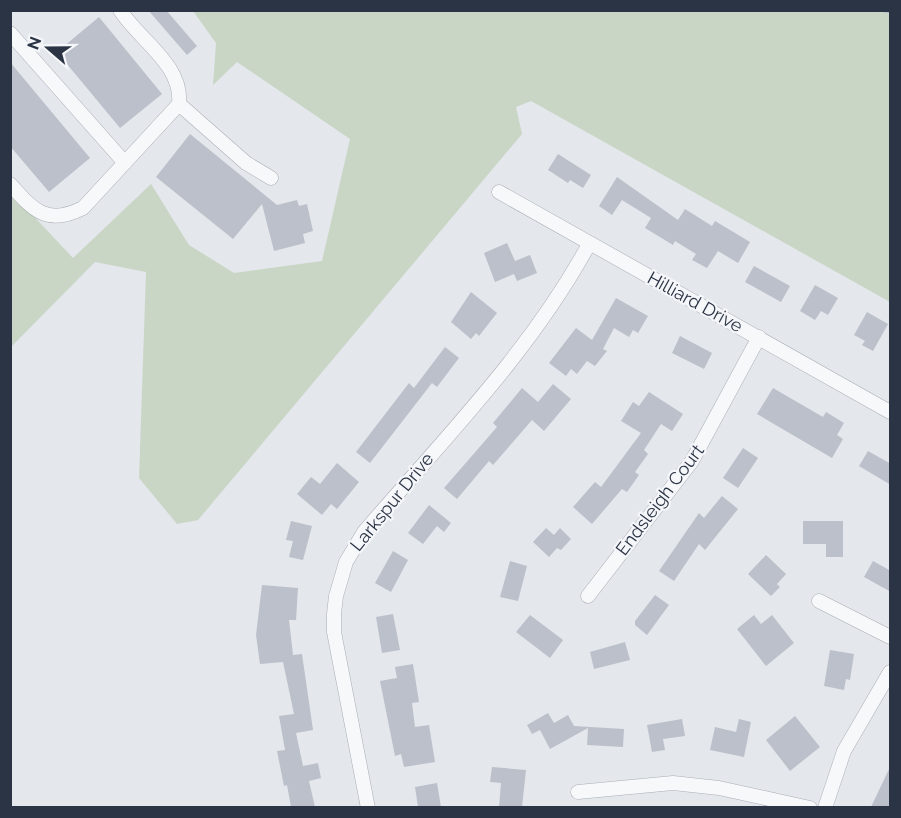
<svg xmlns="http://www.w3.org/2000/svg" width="901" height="818" font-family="Raleway,sans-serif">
<rect width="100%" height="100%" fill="#e4e7ec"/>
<path fill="#c9d6c5" d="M 193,11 L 890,11 L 890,302 L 531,101 L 516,107 L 522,134 L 198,520 L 177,524 L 139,478 L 146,272 L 95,262 L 11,347 L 11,192 L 73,258 L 151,184 L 189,245 L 234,273 L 322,261 L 350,139 L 237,62 L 213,85 L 216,43 Z"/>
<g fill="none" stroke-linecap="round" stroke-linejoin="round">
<path stroke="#9fb4cc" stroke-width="4" d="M 883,10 L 890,11"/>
</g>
<path fill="#bbc0ca" d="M 148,10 L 166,10 L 197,46 L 187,55 Z
M 99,17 L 162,94 L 120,128 L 57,52 Z
M 10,62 L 90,158 L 49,192 L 10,146 Z
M 190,134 L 277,205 L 297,200 L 299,206 L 307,204 L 313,231 L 303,234 L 305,243 L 274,251 L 262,204 L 233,239 L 156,177 Z
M 558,154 L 591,175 L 583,188 L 570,180 L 568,183 L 548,170 Z
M 617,177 L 678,220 L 685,209 L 712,226 L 715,221 L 750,242 L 738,263 L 718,251 L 707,268 L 692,260 L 696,254 L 675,241 L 673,245 L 645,228 L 651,218 L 622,200 L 612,215 L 599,206 Z
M 507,243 L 515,261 L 530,255 L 537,273 L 517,281 L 514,274 L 495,282 L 484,253 Z
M 754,266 L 790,286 L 781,302 L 745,282 Z
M 815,285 L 838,298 L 828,315 L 821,311 L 815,320 L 800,311 Z
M 471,292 L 497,313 L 479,336 L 476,333 L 471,339 L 451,322 Z
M 616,298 L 648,316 L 638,333 L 633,330 L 629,337 L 614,328 L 603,349 L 607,351 L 595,366 L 587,361 L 577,374 L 571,369 L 566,376 L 549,363 L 576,328 L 592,340 Z
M 867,312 L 888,324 L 873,351 L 862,345 L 865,341 L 854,335 Z
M 680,336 L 712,353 L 704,369 L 672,353 Z
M 445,347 L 459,358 L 437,387 L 432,383 L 370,463 L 356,452 L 409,383 L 414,388 Z
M 553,384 L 571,399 L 544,431 L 532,420 L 493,465 L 489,461 L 457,499 L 444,488 L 497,427 L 493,423 L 522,388 L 538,402 Z
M 773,388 L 823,417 L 826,412 L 844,423 L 837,435 L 843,439 L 832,458 L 757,414 Z
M 649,392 L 683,414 L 672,431 L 661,424 L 644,450 L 648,454 L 635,472 L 639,475 L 627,492 L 622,489 L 592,524 L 573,507 L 595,482 L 601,487 L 641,433 L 621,421 L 633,402 L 639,406 Z
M 743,448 L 758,458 L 738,488 L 723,478 Z
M 868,451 L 891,464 L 891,485 L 859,466 Z
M 337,463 L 359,482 L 337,509 L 331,504 L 322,515 L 297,494 L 311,477 L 320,484 Z
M 722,496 L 738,509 L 705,550 L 699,544 L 674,581 L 659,571 L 699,513 L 704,518 Z
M 429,505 L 451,523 L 444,532 L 437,526 L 423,544 L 408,533 Z
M 291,521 L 312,526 L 303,560 L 289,557 L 293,541 L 286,540 Z
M 803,521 L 843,521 L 843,557 L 826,557 L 826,544 L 803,544 Z
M 546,528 L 554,535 L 560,528 L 571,539 L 561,550 L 557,548 L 549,557 L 533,542 Z
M 393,551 L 408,560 L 391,592 L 375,583 Z
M 766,555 L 786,574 L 777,584 L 780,587 L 771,596 L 748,574 Z
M 510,561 L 527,566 L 518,601 L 500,597 Z
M 873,561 L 891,571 L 891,592 L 864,577 Z
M 262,585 L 298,588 L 296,620 L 289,620 L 293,655 L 302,654 L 313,730 L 296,733 L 303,766 L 318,763 L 321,778 L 309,781 L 315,807 L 291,807 L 287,785 L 284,786 L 277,751 L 285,750 L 279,716 L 294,714 L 283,662 L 260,664 L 256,635 Z
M 655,595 L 669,605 L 647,635 L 635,625 L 635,621 Z
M 393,614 L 400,650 L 382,653 L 376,617 Z
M 530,615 L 563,640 L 550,658 L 516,632 Z
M 754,615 L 761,624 L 772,615 L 794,643 L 766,666 L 737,629 Z
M 625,642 L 630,660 L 594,669 L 590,652 Z
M 830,650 L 854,654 L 850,680 L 846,679 L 844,690 L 824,686 Z
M 413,664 L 419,702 L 412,703 L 415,727 L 429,725 L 435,762 L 404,767 L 401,754 L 395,756 L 380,681 L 397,678 L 395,667 Z
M 548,713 L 554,723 L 568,715 L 574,726 L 624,729 L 623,747 L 587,745 L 588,728 L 550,749 L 540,730 L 532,734 L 527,725 Z
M 795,716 L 820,747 L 790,771 L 766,740 Z
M 682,719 L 685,736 L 663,739 L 665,750 L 652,752 L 647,725 Z
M 739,719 L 751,722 L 744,757 L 710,750 L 715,727 L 736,732 Z
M 891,765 L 891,807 L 871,807 Z
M 492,767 L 526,770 L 522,807 L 499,807 L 501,783 L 490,782 Z
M 437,783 L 441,807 L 418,807 L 415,787 Z"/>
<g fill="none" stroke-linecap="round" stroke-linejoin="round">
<g stroke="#a9aeb7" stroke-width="15">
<path id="minor" d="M 120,10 C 140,41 183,65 179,104 L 246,163 L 271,178
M 10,33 L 125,163
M 10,184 C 34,211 47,226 83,208 L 179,104
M 499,192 L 890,412
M 588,596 L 692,461 L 759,337
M 819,601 L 890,637
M 578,792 L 673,783 L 719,788 L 810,808
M 368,808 L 334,632 L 334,614 L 336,596 L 346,562 L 364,532 C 443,440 531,351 589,244
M 825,808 L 844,751 L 890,672"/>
</g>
<use href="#minor" stroke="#f7f8fa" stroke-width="14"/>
</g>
<g text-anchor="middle" stroke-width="4.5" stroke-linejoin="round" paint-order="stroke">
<g font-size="18" fill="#2b3445" stroke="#f4f6f9">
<text transform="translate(695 302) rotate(29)" y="6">Hilliard Drive</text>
<text transform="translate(660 500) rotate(-53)" y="6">Endsleigh Court</text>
<text transform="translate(392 502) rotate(-51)" y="6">Larkspur Drive</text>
</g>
</g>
<rect width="901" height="818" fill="none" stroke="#2b3445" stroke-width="24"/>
<g transform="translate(48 48) rotate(290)" stroke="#f4f6f9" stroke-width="4.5" paint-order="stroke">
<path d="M0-4.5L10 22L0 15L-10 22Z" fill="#2b3445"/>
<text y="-9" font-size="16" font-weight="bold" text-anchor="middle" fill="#2b3445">N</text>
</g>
</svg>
